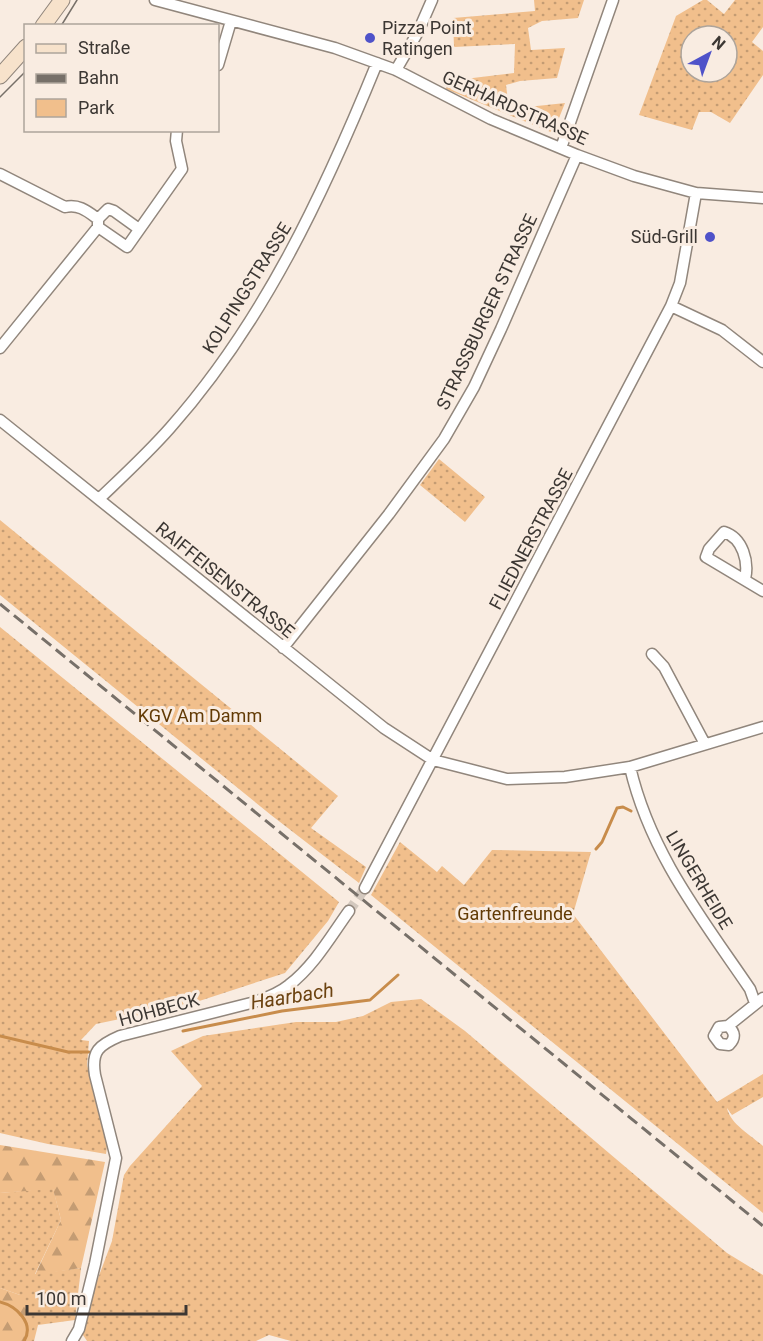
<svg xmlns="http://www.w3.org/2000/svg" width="763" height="1341" font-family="Roboto,sans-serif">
<defs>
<pattern id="green-dots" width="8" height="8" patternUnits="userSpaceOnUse" patternTransform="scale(1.5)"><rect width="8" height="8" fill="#f1bf8c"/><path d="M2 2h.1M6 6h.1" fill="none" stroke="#c49c73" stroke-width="1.8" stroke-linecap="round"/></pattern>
<pattern id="forest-firs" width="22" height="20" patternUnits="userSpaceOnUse" patternTransform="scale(1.5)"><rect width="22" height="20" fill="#f1bf8c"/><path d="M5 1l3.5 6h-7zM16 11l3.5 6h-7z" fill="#c49c73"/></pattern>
</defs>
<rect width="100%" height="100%" fill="#f9ece1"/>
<path fill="url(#green-dots)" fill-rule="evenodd" d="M 534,0 L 584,0 L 578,18 L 542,21 L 528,28 L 531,50 L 565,48 L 557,78 L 520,81 L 506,85 L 509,109 L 565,103 L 553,133 L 446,89 L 448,81 L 514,73 L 515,44 L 454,47 L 453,18 L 535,11 Z
M 703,0 L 707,0 L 724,14 L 735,0 L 763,0 L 763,27 L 752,42 L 763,51 L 763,75 L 730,123 L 711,112 L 699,112 L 692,130 L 639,115 L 676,16 ZM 691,36 L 727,36 L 727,72 L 691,72 Z
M 439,459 L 485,497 L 465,522 L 420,485 Z
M 0,520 L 338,796 L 311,828 L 366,867 L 359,883 L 271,815 L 0,595 Z
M 0,627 L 339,902 L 328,921 L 285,973 L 187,1005 L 96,1024 L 81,1040 L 89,1041 L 87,1065 L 108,1138 L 106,1154 L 48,1144 L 0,1133 Z
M 400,842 L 437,872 L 442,866 L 464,885 L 492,850 L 591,852 L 573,914 L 717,1102 L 763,1074 L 763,1097 L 732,1115 L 727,1108 C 730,1124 752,1136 763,1146 L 763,1213 L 371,895 Z
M 421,999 L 465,1031 L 727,1253 L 763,1275 L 763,1341 L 291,1341 L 269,1335 L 256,1341 L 87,1341 L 79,1329 L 112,1241 L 124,1175 L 130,1166 L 202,1086 L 171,1051 L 203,1036 L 296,1022 L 336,1022 L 363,1016 L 391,1002 Z
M 53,1188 L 61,1220 L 35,1274 L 81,1268 L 75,1320 L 38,1325 L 34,1341 L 0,1341 L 0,1301 L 20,1295 L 0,1288 L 0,1193 Z"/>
<path fill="url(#forest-firs)" d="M 0,1145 L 105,1162 L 81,1268 L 35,1275 L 61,1220 L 53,1189 L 0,1193 Z
M 0,1288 L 20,1295 L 34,1325 L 26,1341 L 0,1341 Z"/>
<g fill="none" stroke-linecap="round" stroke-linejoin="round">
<path stroke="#c88c4b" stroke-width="3" d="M 596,849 L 602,842 L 617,808 L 623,807 L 631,811
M 183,1031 L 282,1011 L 370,1000 L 398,975
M 0,1036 L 68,1052 L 89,1052
M 0,1302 C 16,1306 35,1323 24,1341"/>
<path stroke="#d3c8be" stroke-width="10" stroke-dasharray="10 5" stroke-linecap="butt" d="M 349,911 L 365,888"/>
<g stroke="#91867c" stroke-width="13">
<path id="street" d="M 155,0 L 335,48 L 396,70 L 491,119 L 577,155 L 634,176 L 696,193 L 763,198
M 218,65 L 231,21
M 396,70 L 418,32 L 432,0
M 561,148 L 613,0
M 0,174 L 65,207 C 79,204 87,211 98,219 L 98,227 L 127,247 L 182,169 L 176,141 L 177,130
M 98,219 L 108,209 L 114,211 L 139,229
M 671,306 L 722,330 L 763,362
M 0,348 L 98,227
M 0,420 L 384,728 L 433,760 L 507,779 L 565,777 L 630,767 L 763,727
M 99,499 C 123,476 148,453 170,428 C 264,322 324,193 377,63
M 745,579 C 749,562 743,538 724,532 L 709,549 L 706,557 L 763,591
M 283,648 L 389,514 L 444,439 L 474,387 L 501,329 L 577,155
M 652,654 L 664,667 L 705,744
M 630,767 C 650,853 701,917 750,989 L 755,1003
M 365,888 L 671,306 L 680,283 L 696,193
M 728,1026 C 735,1032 736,1038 729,1045 L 720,1044 L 714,1036 L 719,1027 L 728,1026 L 763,998
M 72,1341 L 79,1329 L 95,1264 L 116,1158 L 95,1075 C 91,1051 99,1045 120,1036 L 251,1003 C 264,999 278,994 289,985 C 314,966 331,936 349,911"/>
</g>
<g stroke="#91867c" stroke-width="17">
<path id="secondary" d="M 43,26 L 62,0
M 0,76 L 26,47"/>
</g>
<use href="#street" stroke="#fff" stroke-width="10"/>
<use href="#secondary" stroke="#f7e2cb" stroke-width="15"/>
<path stroke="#777069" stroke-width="1.5" d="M 61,26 L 77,0
M 0,97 L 26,71"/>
<path stroke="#777069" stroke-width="3" stroke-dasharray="12 6" stroke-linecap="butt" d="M 0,604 L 763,1226"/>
</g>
<g fill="#4f52c9" stroke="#f9ece1" stroke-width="2">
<circle cx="370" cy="38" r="6"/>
<circle cx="710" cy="237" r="6"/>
</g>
<g text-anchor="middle" stroke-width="6" stroke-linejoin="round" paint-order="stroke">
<g font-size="18" fill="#3c3733" stroke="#f9ece1" text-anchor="start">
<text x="382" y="34">Pizza Point<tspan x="382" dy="21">Ratingen</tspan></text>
<text x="698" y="243" text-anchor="end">Süd-Grill</text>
</g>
<g font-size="18" fill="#3c3733" stroke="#f9ece1">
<text transform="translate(515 108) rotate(24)" y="6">GERHARDSTRASSE</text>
<text transform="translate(247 288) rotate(-58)" y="6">KOLPINGSTRASSE</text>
<text transform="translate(487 312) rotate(-65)" y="6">STRASSBURGER STRASSE</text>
<text transform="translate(531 539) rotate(-62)" y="6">FLIEDNERSTRASSE</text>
<text transform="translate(225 580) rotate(39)" y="6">RAIFFEISENSTRASSE</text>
<text transform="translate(699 880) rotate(59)" y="6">LINGERHEIDE</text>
<text transform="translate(159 1010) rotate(-15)" y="6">HOHBECK</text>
</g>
<g font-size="18" fill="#623a04" stroke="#f9ece1">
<text x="200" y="722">KGV Am Damm</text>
<text x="515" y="920">Gartenfreunde</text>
</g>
<g font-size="20" font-style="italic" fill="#6c4311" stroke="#f9ece1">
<text transform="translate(292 996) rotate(-9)" y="7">Haarbach</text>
</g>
</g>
<rect x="24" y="24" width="195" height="108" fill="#f9ece1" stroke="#ada49b" stroke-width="1.5"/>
<rect x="36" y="44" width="30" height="9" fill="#f7e2cb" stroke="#ada49b" stroke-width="1.5"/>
<text x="78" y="54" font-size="18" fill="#3c3733">Straße</text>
<rect x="36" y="74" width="30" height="9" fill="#777069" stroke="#ada49b" stroke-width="1.5"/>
<text x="78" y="84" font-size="18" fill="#3c3733">Bahn</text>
<rect x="36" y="99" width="30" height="18" fill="#f1bf8c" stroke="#ada49b" stroke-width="1.5"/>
<text x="78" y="114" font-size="18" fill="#3c3733">Park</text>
<g transform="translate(709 54) rotate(41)"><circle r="28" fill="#f9ece1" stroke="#ada49b" stroke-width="1.5"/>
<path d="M0-4.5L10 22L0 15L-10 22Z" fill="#4f52c9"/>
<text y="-9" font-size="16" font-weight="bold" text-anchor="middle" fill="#3c3733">N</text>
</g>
<path d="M27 1305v9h159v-9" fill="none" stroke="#3c3733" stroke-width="3"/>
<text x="36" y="1305" font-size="18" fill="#3c3733" stroke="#f9ece1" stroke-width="4.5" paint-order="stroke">100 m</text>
</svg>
